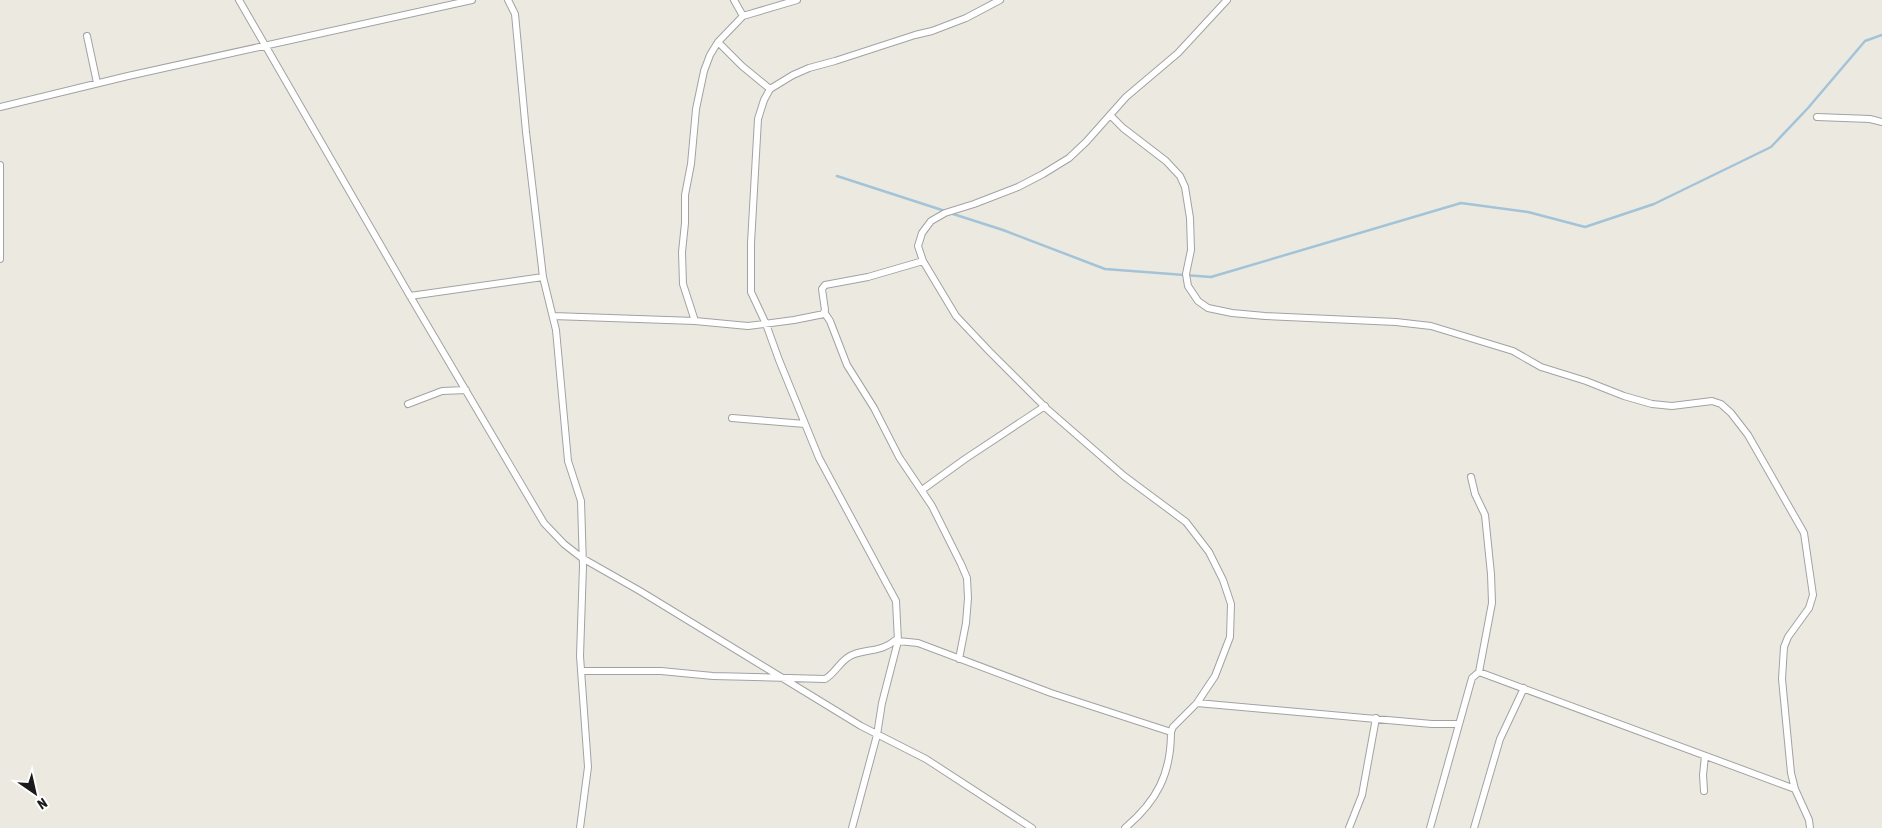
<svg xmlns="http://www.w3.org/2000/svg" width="1882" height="828" font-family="'Asap Condensed',sans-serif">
<rect width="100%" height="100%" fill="#eceae0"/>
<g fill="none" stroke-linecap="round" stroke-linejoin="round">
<path stroke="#a2c3d8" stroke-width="2.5" d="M 837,176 L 945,211
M 950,213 L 1003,230 L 1105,269 L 1211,277 L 1461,203 L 1528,212 L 1585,227 L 1654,204 L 1771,147 L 1808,108 L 1865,41 L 1882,35"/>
<g stroke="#a2a2a2" stroke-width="8">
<path id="minor" d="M 239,0 L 410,296 L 544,523 L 564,544 L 582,558 L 640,591 L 861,726 L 926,759 L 1032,828
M 508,0 L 515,14 L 526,132 L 543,277 L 556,330 L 568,461 L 581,501 L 583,566 L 580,656 L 588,767 L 580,828
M 734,0 L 743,16
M 1000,0 L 966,18 L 932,31 L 915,35 L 835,61 L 809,68 L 793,75 L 770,89 L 764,100 L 758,119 L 751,243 L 751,292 L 766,324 L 779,360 L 819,458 L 896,601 L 898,641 L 918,643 L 1051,693 L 1171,732
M 87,36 L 97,83
M 718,42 L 742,66 L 770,89
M 0,107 L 128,76 L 472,0
M 1110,115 L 1123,128 L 1166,161 L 1180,176 L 1185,187 L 1190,218 L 1191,250 L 1186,274 L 1188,286 L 1198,301 L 1208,308 L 1232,313 L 1265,316 L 1396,322 L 1431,326 L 1513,351 L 1541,367 L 1586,381 L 1624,396 L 1652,404 L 1672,406 L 1712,401 L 1721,404 L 1731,413 L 1748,435 L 1804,533 L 1813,595 L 1809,608 L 1788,637 L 1784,647 L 1782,679 L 1791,773 L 1795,789 L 1809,820 L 1810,828
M 1817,117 L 1870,119 L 1882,122
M 0,165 L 0,259
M 410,296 L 543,277
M 824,312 L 830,321 L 847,365 L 874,408 L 899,457 L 932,506 L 961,564 L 967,578 L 968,598 L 966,623 L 959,659
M 553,316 L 695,321 L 748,326 L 794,320 L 824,314 L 825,310 L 822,289 L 825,285 L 868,277 L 923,261
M 695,321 L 683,284 L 682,252 L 685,223 L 685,195 L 691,164 L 696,109 L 704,71 L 710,55 L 718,42 L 743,16 L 797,0
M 408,404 L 442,391 L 466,390
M 732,418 L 805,424
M 1471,477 L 1475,494 L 1485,515 L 1491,574 L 1492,603 L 1479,672
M 922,490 L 965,459 L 1045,406
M 581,671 L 661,671 L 713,676 L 825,679 C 836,673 840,660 852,655 C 870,648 880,653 897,639
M 1197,703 L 1432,724 L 1458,724
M 1704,791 L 1703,775 L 1705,756
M 852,828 L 877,735 L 882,703 L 898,641
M 1125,828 C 1157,801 1171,774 1171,732 L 1173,727 L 1197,703 L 1215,676 L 1230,637 L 1231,604 L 1223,580 L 1209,552 L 1186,522 L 1124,476 L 1047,409 L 989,351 L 956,316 L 923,261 L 918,246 L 922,233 L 931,221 L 945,213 L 974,204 L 1018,187 L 1043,174 L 1069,158 L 1086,142 L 1126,97 L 1178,53 L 1227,0
M 1349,828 L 1362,795 L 1376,718
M 1430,828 L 1472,678 L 1479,672 L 1795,789
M 1474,828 L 1500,739 L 1524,688"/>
</g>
<use href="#minor" stroke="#fff" stroke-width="6"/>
</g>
<g transform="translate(35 793) rotate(146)" stroke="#ffffff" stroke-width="4" paint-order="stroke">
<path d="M0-4L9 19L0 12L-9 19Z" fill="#1b1b1b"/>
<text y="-8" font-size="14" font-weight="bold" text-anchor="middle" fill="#1b1b1b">N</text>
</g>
</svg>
